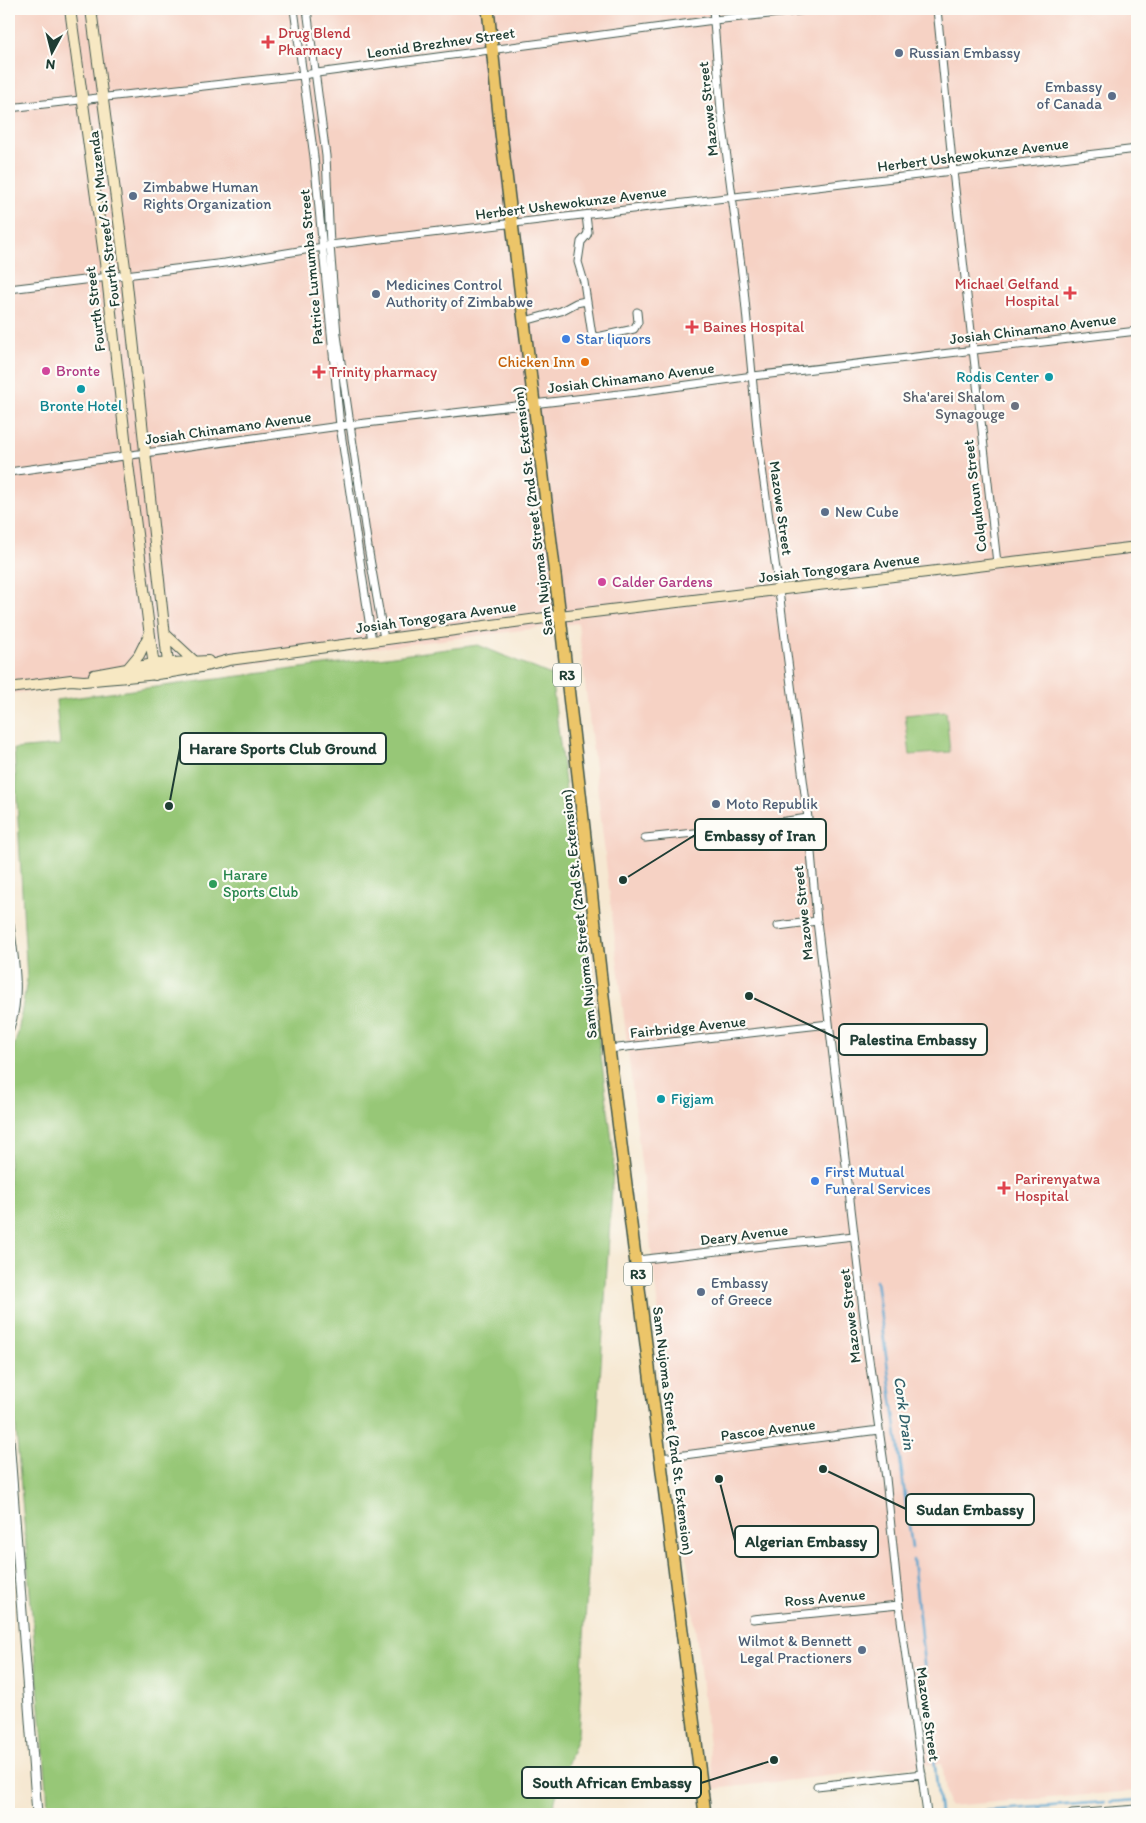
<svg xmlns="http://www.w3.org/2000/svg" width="1146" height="1823" font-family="Itim,sans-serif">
<rect width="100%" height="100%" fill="#fdfcf7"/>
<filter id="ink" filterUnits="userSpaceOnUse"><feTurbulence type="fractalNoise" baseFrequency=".02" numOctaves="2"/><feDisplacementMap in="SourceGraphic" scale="10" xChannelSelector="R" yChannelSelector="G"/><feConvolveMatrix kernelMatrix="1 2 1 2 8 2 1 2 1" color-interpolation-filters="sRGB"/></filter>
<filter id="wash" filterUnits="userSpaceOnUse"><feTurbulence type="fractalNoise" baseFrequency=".0096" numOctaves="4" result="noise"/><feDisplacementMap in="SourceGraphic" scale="20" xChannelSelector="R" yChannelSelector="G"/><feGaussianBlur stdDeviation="1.12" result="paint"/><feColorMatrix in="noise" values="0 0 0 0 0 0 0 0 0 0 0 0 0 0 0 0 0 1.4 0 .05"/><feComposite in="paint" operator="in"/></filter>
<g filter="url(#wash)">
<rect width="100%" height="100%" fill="#f6e8d2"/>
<path fill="#f6d2c4" d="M 9,9 L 1137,9 L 1137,1791 L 948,1806 L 942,1763 L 714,1789 L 578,623 L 9,694 Z"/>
<path fill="#97c777" stroke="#5b8256" d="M 478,645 L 551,675 L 614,1156 L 578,1734 L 550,1814 L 48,1814 L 47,1789 L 9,1348 L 9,1064 L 18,1033 L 27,980 L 14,749 L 60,745 L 56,700 Z
M 946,711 L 950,752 L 910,755 L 905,715 Z"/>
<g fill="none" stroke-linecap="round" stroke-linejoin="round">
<path stroke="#53a3cd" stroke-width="2.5" d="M 876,1281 L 912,1548
M 913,1560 L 940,1814
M 1110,1802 L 1137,1800
M 946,1814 L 1105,1802"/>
</g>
</g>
<g filter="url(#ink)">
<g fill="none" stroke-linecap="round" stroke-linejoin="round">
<g stroke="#3f574c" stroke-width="9">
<path id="minor" d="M 294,9 L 314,157 L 340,426 L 372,641
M 307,9 L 326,156 L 330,245 L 337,335 L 368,547 L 384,639
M 713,9 L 721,111 L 744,289 L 758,439 L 779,591 L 808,818 L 817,921 L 868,1352 L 886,1478 L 899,1605 L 927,1814
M 937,9 L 953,171 L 997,563
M 9,108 L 302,75 L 714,20 L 816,9
M 586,215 L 588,232 L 587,235 L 581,242 L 578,262 L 584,282 L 592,335 L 597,337 L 634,329 L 638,322 L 637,312
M 9,289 L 225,263 L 323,247 L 330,245 L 1137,149
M 525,321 L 561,311 L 576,303 L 586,301
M 9,472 L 340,426 L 637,392 L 753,376 L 1137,331
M 645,838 L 714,831 L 808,818
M 778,926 L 817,921
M 609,1049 L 829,1024
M 637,1260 L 854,1236
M 661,1458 L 879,1430
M 753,1619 L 899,1605
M 817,1786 L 922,1774
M 1072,1814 L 1137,1809"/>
</g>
<g stroke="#3f574c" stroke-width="11">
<path id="tertiary" d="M 9,924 C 13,958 21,994 9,1028
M 9,1438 L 37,1814"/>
</g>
<g stroke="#3f574c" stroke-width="12">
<path id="secondary" d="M 70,9 L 107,277 L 127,456 L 155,675
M 91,9 L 126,275 L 169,673
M 166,635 L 194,661
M 129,667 L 139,655 L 149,635
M 94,675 L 154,664 L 208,661
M 9,688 L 71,680 L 84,681 C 133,676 182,674 229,660 L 560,616 L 1137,547"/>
</g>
<g stroke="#3f574c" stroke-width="14">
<path id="trunk" d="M 488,9 L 501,133 L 560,616 L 609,1049 L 705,1814"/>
</g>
<use href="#minor" stroke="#fff" stroke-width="7"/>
<use href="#tertiary" stroke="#fff" stroke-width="9"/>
<use href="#secondary" stroke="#f7e8c3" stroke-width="10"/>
<use href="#trunk" stroke="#ecc569" stroke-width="11"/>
</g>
</g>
<g fill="#e0444e" stroke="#fdfcf7" stroke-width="2">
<path d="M265.5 34.5h5v5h5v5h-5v5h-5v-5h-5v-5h5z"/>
<path d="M1067.5 285.5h5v5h5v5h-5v5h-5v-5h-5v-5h5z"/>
<path d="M689.5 319.5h5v5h5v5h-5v5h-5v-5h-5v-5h5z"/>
<path d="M316.5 364.5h5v5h5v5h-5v5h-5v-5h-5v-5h5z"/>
<path d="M1001.5 1180.5h5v5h5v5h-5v5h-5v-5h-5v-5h5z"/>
</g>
<g fill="#5c6f8a" stroke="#fdfcf7" stroke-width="2">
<circle cx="899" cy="53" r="5"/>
<circle cx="1112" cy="96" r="5"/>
<circle cx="133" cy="196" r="5"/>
<circle cx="376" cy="294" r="5"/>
<circle cx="825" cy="512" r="5"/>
<circle cx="716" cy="804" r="5"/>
<circle cx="701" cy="1292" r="5"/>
<circle cx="862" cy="1650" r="5"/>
</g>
<g fill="#3f7fe0" stroke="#fdfcf7" stroke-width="2">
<circle cx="566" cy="339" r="5"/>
<circle cx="815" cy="1181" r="5"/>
</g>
<circle fill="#e8710a" stroke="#fdfcf7" stroke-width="2" cx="585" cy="362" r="5"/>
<g fill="#d1479c" stroke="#fdfcf7" stroke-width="2">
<circle cx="46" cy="371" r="5"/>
<circle cx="602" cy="582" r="5"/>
</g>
<g fill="#0f9aa8" stroke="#fdfcf7" stroke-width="2">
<circle cx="1049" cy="377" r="5"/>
<circle cx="81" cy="389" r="5"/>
<circle cx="661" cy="1099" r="5"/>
</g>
<circle fill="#6b7280" stroke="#fdfcf7" stroke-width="2" cx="1015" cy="406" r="5"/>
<circle fill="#2e9e5b" stroke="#fdfcf7" stroke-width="2" cx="213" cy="884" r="5"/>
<g text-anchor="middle" stroke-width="4.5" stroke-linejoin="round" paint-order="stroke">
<g fill="#fdfcf7" stroke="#62766e" stroke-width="1">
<rect x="553" y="663.5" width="28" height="23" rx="4"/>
<rect x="624" y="1262.5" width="28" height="23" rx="4"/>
</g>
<g font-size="14" font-weight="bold" fill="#1f3d34">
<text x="567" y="680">R3</text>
<text x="638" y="1279">R3</text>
</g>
<g font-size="15" fill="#be3a42" stroke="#fdfcf7" text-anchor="start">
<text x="278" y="38">Drug Blend<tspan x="278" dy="17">Pharmacy</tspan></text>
<text x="1059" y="289" text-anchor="end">Michael Gelfand<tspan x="1059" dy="17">Hospital</tspan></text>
<text x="703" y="332">Baines Hospital</text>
<text x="329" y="377">Trinity pharmacy</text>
<text x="1015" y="1184">Parirenyatwa<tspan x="1015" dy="17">Hospital</tspan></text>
</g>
<g font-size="15" fill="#1f3d34" stroke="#fdfcf7">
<text transform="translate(441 43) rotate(-8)" y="5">Leonid Brezhnev Street</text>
<text transform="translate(708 109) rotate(-96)" y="5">Mazowe Street</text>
<text transform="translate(973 155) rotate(-7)" y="5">Herbert Ushewokunze Avenue</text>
<text transform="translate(571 203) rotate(-7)" y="5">Herbert Ushewokunze Avenue</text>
<text transform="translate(104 219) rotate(-97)" y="5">Fourth Street/ S.V Muzenda</text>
<text transform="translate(311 267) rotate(-95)" y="5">Patrice Lumumba Street</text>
<text transform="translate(95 309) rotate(-97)" y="5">Fourth Street</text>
<text transform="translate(1033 329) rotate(-7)" y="5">Josiah Chinamano Avenue</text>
<text transform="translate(631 378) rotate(-7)" y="5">Josiah Chinamano Avenue</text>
<text transform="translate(228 428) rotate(-8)" y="5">Josiah Chinamano Avenue</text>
<text transform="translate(975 496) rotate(-97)" y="5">Colquhoun Street</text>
<text transform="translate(781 508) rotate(82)" y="5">Mazowe Street</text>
<text transform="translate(533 511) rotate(-97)" y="5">Sam Nujoma Street (2nd St. Extension)</text>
<text transform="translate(839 568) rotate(-7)" y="5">Josiah Tongogara Avenue</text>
<text transform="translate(436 617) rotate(-8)" y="5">Josiah Tongogara Avenue</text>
<text transform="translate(803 913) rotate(-96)" y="5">Mazowe Street</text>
<text transform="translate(579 914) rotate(-96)" y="5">Sam Nujoma Street (2nd St. Extension)</text>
<text transform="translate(688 1027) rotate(-6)" y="5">Fairbridge Avenue</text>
<text transform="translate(744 1235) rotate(-7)" y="5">Deary Avenue</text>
<text transform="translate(850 1316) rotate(-97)" y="5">Mazowe Street</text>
<text transform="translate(768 1430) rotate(-7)" y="5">Pascoe Avenue</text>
<text transform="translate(673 1431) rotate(83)" y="5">Sam Nujoma Street (2nd St. Extension)</text>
<text transform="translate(825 1598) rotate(-5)" y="5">Ross Avenue</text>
<text transform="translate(928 1714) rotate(82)" y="5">Mazowe Street</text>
</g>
<g font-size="15" fill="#4e5e75" stroke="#fdfcf7" text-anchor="start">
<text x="909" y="58">Russian Embassy</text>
<text x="1102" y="92" text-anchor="end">Embassy<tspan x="1102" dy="17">of Canada</tspan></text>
<text x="143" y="192">Zimbabwe Human<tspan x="143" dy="17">Rights Organization</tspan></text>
<text x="386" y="290">Medicines Control<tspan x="386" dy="17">Authority of Zimbabwe</tspan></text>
<text x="835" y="517">New Cube</text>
<text x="726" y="809">Moto Republik</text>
<text x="711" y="1288">Embassy<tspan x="711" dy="17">of Greece</tspan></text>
<text x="852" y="1646" text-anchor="end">Wilmot &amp; Bennett<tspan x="852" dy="17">Legal Practioners</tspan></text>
</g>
<g font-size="15" fill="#366cbe" stroke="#fdfcf7" text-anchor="start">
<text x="576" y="344">Star liquors</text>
<text x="825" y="1177">First Mutual<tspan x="825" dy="17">Funeral Services</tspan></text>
</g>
<g font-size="15" fill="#c56008" stroke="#fdfcf7" text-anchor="end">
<text x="575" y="367">Chicken Inn</text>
</g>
<g font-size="15" fill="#b23c85" stroke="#fdfcf7" text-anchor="start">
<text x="56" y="376">Bronte</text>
<text x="612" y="587">Calder Gardens</text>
</g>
<g font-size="15" fill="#0d838f" stroke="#fdfcf7" text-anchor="end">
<text x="1039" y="382">Rodis Center</text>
<text x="81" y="411" text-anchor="middle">Bronte Hotel</text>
<text x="671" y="1104" text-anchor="start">Figjam</text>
</g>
<g font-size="15" fill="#5b616d" stroke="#fdfcf7" text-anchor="end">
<text x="1005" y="402">Sha'arei Shalom<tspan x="1005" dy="17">Synagouge</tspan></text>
</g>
<g font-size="15" fill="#27864d" stroke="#fdfcf7" text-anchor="start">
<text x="223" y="880">Harare<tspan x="223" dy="17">Sports Club</tspan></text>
</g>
<g font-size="16" font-style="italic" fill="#31616a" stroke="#fdfcf7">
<text transform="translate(905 1413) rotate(82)" y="6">Cork Drain</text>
</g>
</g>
<path fill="none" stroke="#1f3d34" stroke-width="2" d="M169 806L180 748M623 880L695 835M749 996L839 1039M823 1469L906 1509M719 1479L735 1541M774 1760L701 1783"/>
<g fill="#1f3d34" stroke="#fdfcf7" stroke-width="2">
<circle cx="169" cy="806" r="5"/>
<circle cx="623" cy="880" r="5"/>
<circle cx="749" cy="996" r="5"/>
<circle cx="823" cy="1469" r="5"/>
<circle cx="719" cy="1479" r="5"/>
<circle cx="774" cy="1760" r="5"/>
</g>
<g fill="#fdfcf7" stroke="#1f3d34" stroke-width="2">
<rect x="180" y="733" width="206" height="31" rx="5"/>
<rect x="695" y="819" width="131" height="31" rx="5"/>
<rect x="839" y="1024" width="148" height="31" rx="5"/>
<rect x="906" y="1494" width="128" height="31" rx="5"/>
<rect x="735" y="1526" width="143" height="31" rx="5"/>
<rect x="522" y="1767" width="179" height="31" rx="5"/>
</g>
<g font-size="16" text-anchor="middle" font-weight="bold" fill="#1f3d34">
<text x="283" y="754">Harare Sports Club Ground</text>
<text x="760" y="841">Embassy of Iran</text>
<text x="913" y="1045">Palestina Embassy</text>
<text x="970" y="1515">Sudan Embassy</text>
<text x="806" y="1547">Algerian Embassy</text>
<text x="612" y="1788">South African Embassy</text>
</g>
<rect width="1146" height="1823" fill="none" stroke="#fdfcf7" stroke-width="30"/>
<g transform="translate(52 52) rotate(187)" stroke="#fdfcf7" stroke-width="4" paint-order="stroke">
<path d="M0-4L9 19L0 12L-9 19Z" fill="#1f3d34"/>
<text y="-8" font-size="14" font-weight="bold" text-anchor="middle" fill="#1f3d34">N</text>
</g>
</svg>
